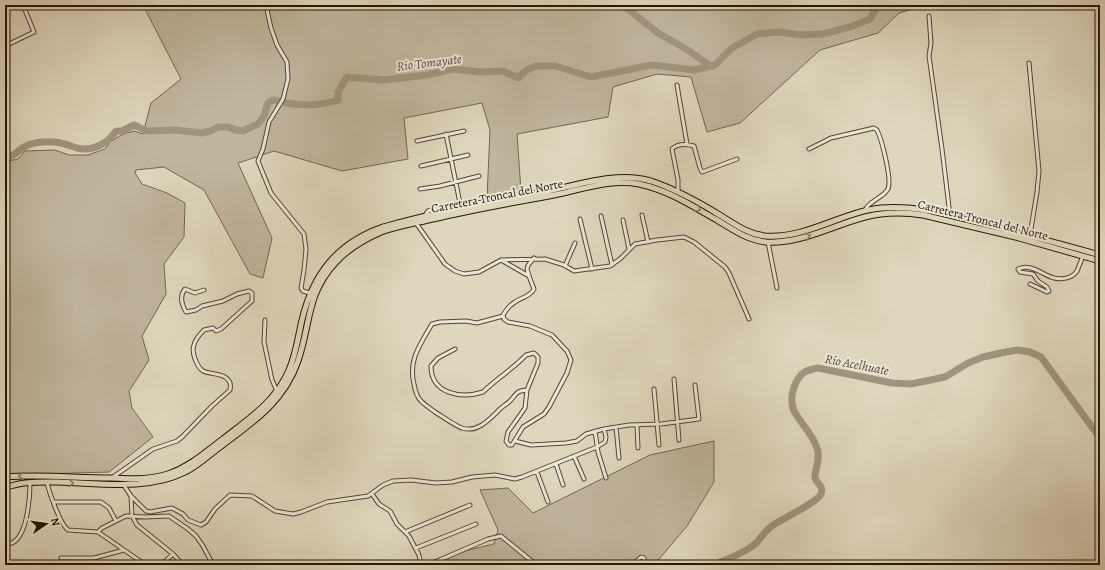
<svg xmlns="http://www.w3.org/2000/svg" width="1105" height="570" font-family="Alegreya,serif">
<rect width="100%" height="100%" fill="#ded7bd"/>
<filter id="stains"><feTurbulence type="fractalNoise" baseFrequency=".005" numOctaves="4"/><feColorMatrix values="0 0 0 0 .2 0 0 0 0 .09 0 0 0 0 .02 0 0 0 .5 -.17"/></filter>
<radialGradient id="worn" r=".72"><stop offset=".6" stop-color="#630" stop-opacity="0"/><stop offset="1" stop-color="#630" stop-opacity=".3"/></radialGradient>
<path fill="#bfb69e" stroke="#726651" d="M 144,5 L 926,5 L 899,13 L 878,33 L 820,50 L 740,123 L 707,132 L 691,77 L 657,74 L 613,87 L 608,117 L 517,134 L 521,191 L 487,198 L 490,130 L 482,103 L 404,118 L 408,159 L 342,171 L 274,151 L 238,163 L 272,238 L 263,278 L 250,274 L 204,190 L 164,167 L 136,170 L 135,173 L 142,184 L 167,193 L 185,203 L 184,237 L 164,264 L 166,294 L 142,336 L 149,360 L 129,391 L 132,408 L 153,437 L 109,472 L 5,475 L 5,162 L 18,159 L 25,151 L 55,150 L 69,155 L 88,155 L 105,149 L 110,142 L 123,134 L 134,131 L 143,134 L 151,103 L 181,79 L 145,9 Z
M 714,441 L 714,482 L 687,526 L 654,565 L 422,565 L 447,555 L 494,544 L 498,530 L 480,490 L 508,488 L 533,513 L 650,455 Z"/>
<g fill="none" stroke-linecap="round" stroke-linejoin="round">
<path stroke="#9f957e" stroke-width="7" d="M 623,5 L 658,33 L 688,50 L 710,66
M 5,159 C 15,157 21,146 31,144 C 41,141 55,141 65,144 C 69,145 73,147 77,148 C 93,152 108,143 116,131 L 122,131 L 134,125 L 147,131 L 175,130 L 202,133 L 211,131 L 218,127 L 228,127 L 235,130 L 243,131 L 258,124 L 264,116 L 268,103 L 273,100 C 297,106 315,107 338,100 L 338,92 L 347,77 L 383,80 L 427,75 L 453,69 L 480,72 L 503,71 L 518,78 L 528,69 L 536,66 L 555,66 L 591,77 L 652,65 L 695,70 L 715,65 L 732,48 L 757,34 L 778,32 L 802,35 L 823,34 L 850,27 L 870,19 L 878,5
M 713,565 C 725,560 745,553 755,544 C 761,539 764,531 772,526 C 781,519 817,503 821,494 C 824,486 817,484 815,478 C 815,467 821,458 817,448 C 813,434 801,424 794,411 C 789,400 793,383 802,374 C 806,370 812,369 818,368 L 892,383 L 911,384 L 945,377 L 968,363 L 983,357 L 1001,353 L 1017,350 L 1030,352 L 1041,357 L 1100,438"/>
<g stroke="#544632" stroke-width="5">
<path id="minor" d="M 266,5 L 271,28 L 277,45 L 287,62 L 288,79 L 283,99 L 269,122 L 263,149 L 258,161 L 271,193 L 304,234 L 306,249 L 304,270 L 301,288 L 303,291 L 310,293
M 929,16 L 931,43 L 929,56 L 942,149 L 950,215
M 5,46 L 34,32 L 23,5
M 1029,63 L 1039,171 L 1037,192 L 1030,235
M 677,85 L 687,144
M 446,134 L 460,203
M 417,141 L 464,131
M 809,149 L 831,138 L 874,128 L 877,130 C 882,140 892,179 888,189 C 883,198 870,200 865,210
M 421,166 L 468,155
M 420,189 L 440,186 L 479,176
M 678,191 L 678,180 L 672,149 C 678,143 687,144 694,146 L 700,168 L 702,172 L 737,159
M 642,215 L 648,242
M 601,216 L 612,265
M 424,217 L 428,211 C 443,207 467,199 482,203
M 580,219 L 592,269
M 623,220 L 629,249
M 416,223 L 445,264 L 455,271 L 464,274 L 479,272 L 501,260 L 545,259 L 564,265 L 574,271 L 610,266 L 620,259 L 635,244 L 657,240 L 684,237 L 694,242 L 725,267 L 729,273 L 749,319
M 768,242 L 777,288
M 565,266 L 575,243
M 529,275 C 525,267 528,265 534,258
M 1030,284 L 1047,292 L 1049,291 L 1047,287 L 1038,281 L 1033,274 L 1020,272 L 1018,269 C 1032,263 1042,275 1054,278 C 1062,280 1073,278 1077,271 C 1079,266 1081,261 1083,256
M 503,316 L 477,323 L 466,321 L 440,322 L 432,324 C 420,345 408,360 414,384 C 415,390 417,397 421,401 C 425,405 431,409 435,412 C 440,415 457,427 462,428 C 477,433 489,420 498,411 C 501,407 506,405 510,401 C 517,394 515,391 527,390
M 265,320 L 264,342 L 272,380 L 277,391
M 455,349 L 438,358 L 431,366 C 431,394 461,399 483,392 C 496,379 513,369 526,355 L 534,353 L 538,357 L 538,363 L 527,390 L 525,408 L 508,432 L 506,441 L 509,445 L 512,445 L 523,427 L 544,414 L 549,407 L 567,373 L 571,360 L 567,351 L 552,335 L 530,326 L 508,322 L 504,319 L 503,315 C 506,310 510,305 515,302 C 522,297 530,297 534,289 L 529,276 L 501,260
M 674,379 L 679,440
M 654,389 L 659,445
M 637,425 L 638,448
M 616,427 L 619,458
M 595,431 L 598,452 L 606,478
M 515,441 L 531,445 L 566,443 L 577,441 L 586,434 L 604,429 L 629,425 L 661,424 L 699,419 L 695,385
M 574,456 L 584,479
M 556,464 L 563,485
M 537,472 L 548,502
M 113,477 L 153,449 L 177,441 L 182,437 L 212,406 L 230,390 C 234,372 210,375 203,371 C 197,367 191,352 194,345 C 195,340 200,334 204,330 L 213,328 L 216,331 L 221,329 L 252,301 L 252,293 L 249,291 L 237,294 L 223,301 L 202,306 L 196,310 L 186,312 C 182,305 179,296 185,289 L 195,293 L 204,290
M 47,482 C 49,492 60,524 68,530 L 98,532 L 102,528 L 126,516 L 145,517 L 169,516 L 188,529 L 196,536 L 203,546 L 213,565
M 123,484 L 131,496 L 146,511 L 150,512 L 172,508 L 183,514 L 188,520 L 201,525 L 206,522 L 215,509 L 230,495 L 252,496 L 275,511 L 293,514 L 301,512 L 327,502 L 368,496 L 383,485 L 393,481 L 411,480 L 436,483 L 452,482 L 472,477 L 495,475 L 515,479 L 522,477 L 597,447 L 605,442 L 606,437 L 604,429
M 372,494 L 379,504 L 390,511 L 397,524 L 409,536 L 419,555 L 421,565
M 131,496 L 132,516 L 137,525 L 173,554 L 183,565
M 54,502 L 101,502 L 109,508 L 116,521
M 98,532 L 143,563 L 155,565
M 405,532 L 470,505
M 5,542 L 7,544 C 27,544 30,498 30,483
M 416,548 L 476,524
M 61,558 L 94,558 L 124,550
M 135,565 L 143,563
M 159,565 L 162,564 L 173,554
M 428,565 L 488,539 L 501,536 L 534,563 L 540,565
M 632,565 L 641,557 L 644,558 L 645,565"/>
</g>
<g stroke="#261604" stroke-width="7">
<path id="primary" d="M 5,477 C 40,474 75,478 111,478 C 130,479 149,480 168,474 C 189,467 206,452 223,439 C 250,418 276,401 289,370 C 296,354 298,337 302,320 C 313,274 337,243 383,227 C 436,212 490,202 544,192 C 578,185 617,171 651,181 C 675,189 697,201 718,214 C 733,223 747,234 765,236 C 807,239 841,212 881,208 C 916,205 950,215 984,224 C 1023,234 1061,244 1100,255
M 5,488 C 22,481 40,482 58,482 C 99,483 148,491 185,472 C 198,466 209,455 220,447 C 253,422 284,402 298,361 C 311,323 306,294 336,262 C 348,249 365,239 381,232 C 398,226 416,223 433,219 C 472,210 510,203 549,196 C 578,191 610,178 639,184 C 668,190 692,206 717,220 C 732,229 747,240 766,242 C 801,244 831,226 865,217 C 884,212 903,212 923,215 L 1019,238 L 1100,261"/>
</g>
<use href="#minor" stroke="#eae5d4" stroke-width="3"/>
<use href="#primary" stroke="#ded7bd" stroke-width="5"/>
</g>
<defs><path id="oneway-chevron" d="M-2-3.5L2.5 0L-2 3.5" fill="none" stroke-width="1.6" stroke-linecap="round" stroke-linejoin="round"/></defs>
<g stroke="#8b806a">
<use href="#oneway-chevron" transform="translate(698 209) rotate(30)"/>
<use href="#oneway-chevron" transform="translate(808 236) rotate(-17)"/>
<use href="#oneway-chevron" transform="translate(21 476) rotate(177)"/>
<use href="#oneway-chevron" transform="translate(71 483) rotate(1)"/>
</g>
<g text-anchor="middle" stroke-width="4" stroke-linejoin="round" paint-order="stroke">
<g font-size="12" fill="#261604" stroke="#eae5d4">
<text transform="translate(497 196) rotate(-11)" y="4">Carretera Troncal del Norte</text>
<text transform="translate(983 220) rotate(14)" y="4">Carretera Troncal del Norte</text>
</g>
<g font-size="13" font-style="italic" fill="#564935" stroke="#eae5d4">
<text transform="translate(429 62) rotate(-7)" y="5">Río Tomayate</text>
<text transform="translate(857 364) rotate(11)" y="5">Río Acelhuate</text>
</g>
</g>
<rect width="1105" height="570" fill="none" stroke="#ded7bd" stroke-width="20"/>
<rect x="6" y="6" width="1093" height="558" fill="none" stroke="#261604" stroke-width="2"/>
<rect x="10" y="10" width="1085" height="550" fill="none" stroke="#261604"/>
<g transform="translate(46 524) rotate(77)" stroke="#eae5d4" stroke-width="3" paint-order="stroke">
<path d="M0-3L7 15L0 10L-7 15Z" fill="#261604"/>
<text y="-6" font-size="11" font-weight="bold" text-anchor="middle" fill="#261604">N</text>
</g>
<rect width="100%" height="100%" filter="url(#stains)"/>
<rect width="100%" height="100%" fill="url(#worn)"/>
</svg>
